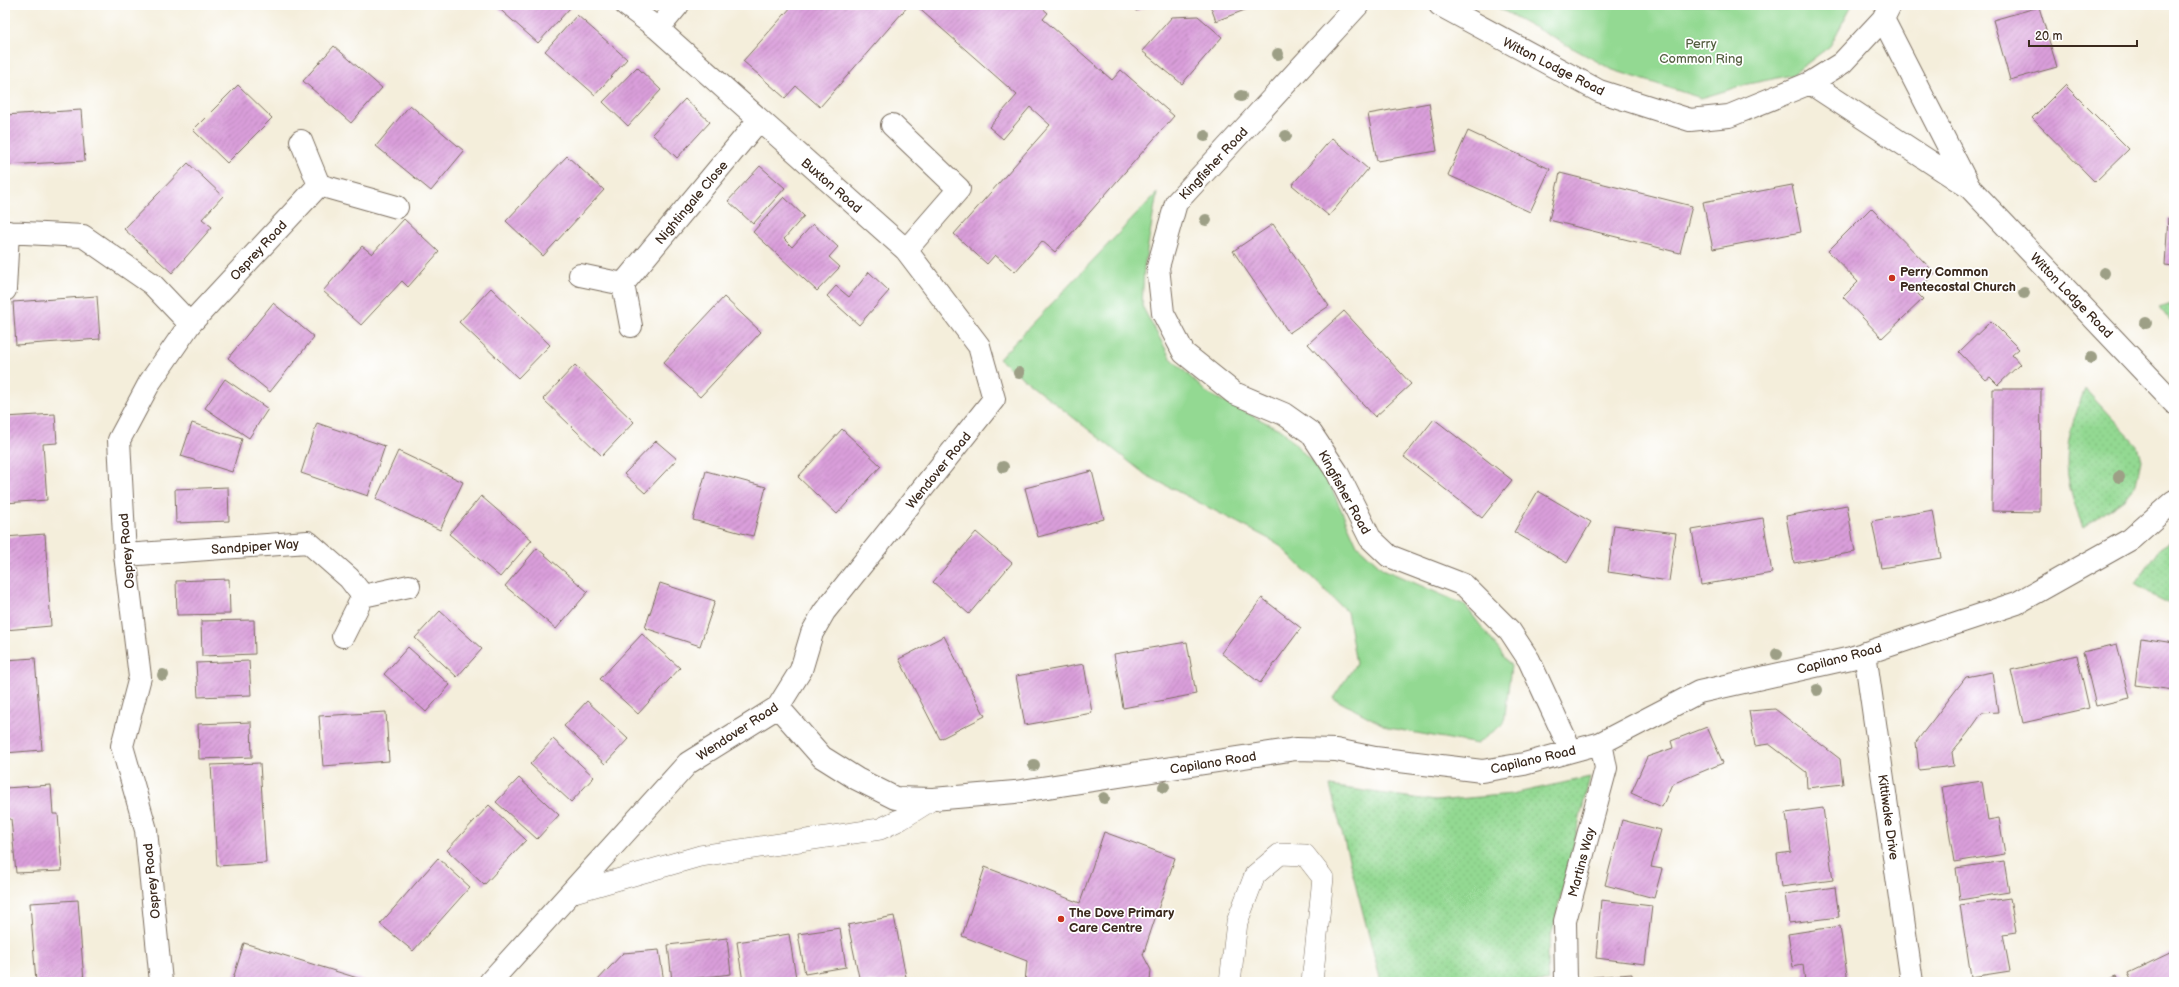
<svg xmlns="http://www.w3.org/2000/svg" width="2179" height="987" font-family="'Balsamiq Sans',sans-serif">
<defs>
<pattern id="grass-dots" width="8" height="8" patternUnits="userSpaceOnUse"><rect width="8" height="8" fill="#93d992"/><path d="M2 2h.1M6 6h.1" fill="none" stroke="#80ba7d" stroke-width="1.8" stroke-linecap="round"/></pattern>
<pattern id="building-hatch" width="6" height="6" patternUnits="userSpaceOnUse"><rect width="6" height="6" fill="#da9fdb"/><path d="M-1 1l2-2M0 6l6-6M5 7l2-2" fill="none" stroke="#b282b1"/></pattern>
</defs>
<rect width="100%" height="100%" fill="#fff"/>
<filter id="ink" filterUnits="userSpaceOnUse"><feTurbulence type="fractalNoise" baseFrequency=".025" numOctaves="2"/><feDisplacementMap in="SourceGraphic" scale="8" xChannelSelector="R" yChannelSelector="G"/><feConvolveMatrix kernelMatrix="1 2 1 2 8 2 1 2 1" color-interpolation-filters="sRGB"/></filter>
<filter id="wash" filterUnits="userSpaceOnUse"><feTurbulence type="fractalNoise" baseFrequency=".012" numOctaves="4" result="noise"/><feDisplacementMap in="SourceGraphic" scale="16" xChannelSelector="R" yChannelSelector="G"/><feGaussianBlur stdDeviation="0.9" result="paint"/><feColorMatrix in="noise" values="0 0 0 0 0 0 0 0 0 0 0 0 0 0 0 0 0 1.4 0 .05"/><feComposite in="paint" operator="in"/></filter>
<g filter="url(#wash)">
<rect width="100%" height="100%" fill="#f4eedb"/>
<path fill="url(#grass-dots)" stroke="#678258" d="M 2174,303 L 2174,326 L 2160,308 Z
M 2085,389 L 2137,445 L 2141,460 L 2136,484 L 2124,499 L 2083,527 C 2060,473 2063,442 2085,389 Z
M 2174,539 L 2174,606 L 2152,595 L 2135,584 L 2160,548 Z
M 1590,777 L 1547,953 L 1548,982 L 1381,982 L 1330,786 L 1435,801 L 1512,794 Z"/>
<path fill="#93d992" stroke="#678258" d="M 1493,5 L 1852,5 L 1830,46 L 1792,75 L 1748,84 L 1701,98 L 1613,70 Z
M 1157,193 L 1144,268 L 1142,306 L 1170,357 L 1207,393 L 1283,431 L 1327,478 L 1357,545 L 1383,569 L 1465,605 L 1511,666 L 1504,723 L 1477,744 L 1389,728 L 1333,698 L 1356,664 L 1347,612 L 1277,543 L 1146,475 L 999,359 Z"/>
<g id="blocks">
<path fill="url(#building-hatch)" d="M 495,5 L 567,5 L 570,8 L 538,43 Z
M 793,5 L 909,5 L 820,107 L 796,86 L 785,98 L 743,61 Z
M 915,5 L 1039,5 L 1048,13 L 1043,19 L 1112,80 L 1121,70 L 1174,116 L 1055,252 L 1042,241 L 1015,272 L 995,255 L 987,264 L 954,234 L 1050,125 L 1030,107 L 1003,139 L 989,127 L 1017,95 Z
M 1131,5 L 1151,5 L 1136,11 Z
M 1210,5 L 1251,5 L 1250,8 L 1216,21 Z
M 2039,7 L 2057,67 L 2010,80 L 1993,20 Z
M 577,15 L 627,59 L 595,95 L 545,51 Z
M 1198,16 L 1222,37 L 1182,84 L 1142,51 L 1172,17 Z
M 334,46 L 382,88 L 351,123 L 303,81 Z
M 637,67 L 661,90 L 628,126 L 603,102 Z
M 238,85 L 272,118 L 227,163 L 193,130 Z
M 2065,85 L 2129,149 L 2095,182 L 2032,118 Z
M 685,99 L 710,122 L 677,158 L 652,134 Z
M 1429,103 L 1437,151 L 1377,161 L 1368,114 Z
M 410,105 L 464,151 L 431,191 L 376,146 Z
M 81,110 L 85,161 L 5,165 L 5,115 Z
M 1468,131 L 1550,169 L 1530,212 L 1448,175 Z
M 1332,138 L 1368,169 L 1329,216 L 1292,185 Z
M 567,156 L 604,190 L 543,256 L 506,221 Z
M 188,163 L 223,196 L 202,219 L 212,227 L 172,273 L 124,229 Z
M 760,166 L 785,188 L 753,224 L 728,201 Z
M 1560,173 L 1692,206 L 1680,253 L 1549,220 Z
M 1792,185 L 1801,232 L 1713,249 L 1703,202 Z
M 784,197 L 804,216 L 784,239 L 792,247 L 813,224 L 838,247 L 829,257 L 840,267 L 817,291 L 753,232 Z
M 1871,208 L 1935,273 L 1916,292 L 1923,299 L 1882,338 L 1843,297 L 1858,282 L 1828,251 Z
M 2168,218 L 2174,218 L 2174,266 L 2165,265 Z
M 404,219 L 439,252 L 408,287 L 402,281 L 361,325 L 323,291 L 362,246 L 372,254 Z
M 1273,224 L 1329,306 L 1289,333 L 1233,251 Z
M 869,272 L 889,291 L 859,325 L 827,296 L 836,286 L 849,297 Z
M 491,288 L 550,345 L 518,378 L 459,322 Z
M 97,296 L 100,339 L 16,345 L 13,302 Z
M 724,297 L 761,332 L 700,397 L 663,363 Z
M 273,303 L 314,337 L 270,392 L 228,358 Z
M 1344,311 L 1411,384 L 1375,417 L 1308,344 Z
M 1991,321 L 2019,349 L 2012,355 L 2020,364 L 1998,385 L 1990,377 L 1986,380 L 1959,352 Z
M 575,365 L 634,422 L 602,456 L 543,399 Z
M 225,379 L 268,409 L 249,438 L 205,408 Z
M 1993,389 L 2041,389 L 2040,512 L 1992,511 Z
M 55,414 L 57,443 L 43,444 L 47,500 L 5,503 L 5,417 Z
M 1434,419 L 1512,480 L 1482,518 L 1404,457 Z
M 192,423 L 242,439 L 232,472 L 181,456 Z
M 317,423 L 385,446 L 368,496 L 301,473 Z
M 842,429 L 881,466 L 837,514 L 798,477 Z
M 656,441 L 677,459 L 645,493 L 624,474 Z
M 398,451 L 463,482 L 440,530 L 376,499 Z
M 706,471 L 766,487 L 753,536 L 693,520 Z
M 1092,471 L 1104,519 L 1038,537 L 1025,488 Z
M 228,487 L 229,521 L 176,523 L 175,489 Z
M 1538,491 L 1591,522 L 1567,563 L 1514,532 Z
M 481,496 L 532,540 L 500,577 L 449,534 Z
M 1847,505 L 1855,552 L 1794,563 L 1786,516 Z
M 1933,510 L 1941,558 L 1881,568 L 1872,521 Z
M 1763,518 L 1772,573 L 1701,585 L 1692,530 Z
M 1614,525 L 1676,533 L 1669,581 L 1608,572 Z
M 976,532 L 1012,563 L 969,614 L 933,582 Z
M 45,534 L 51,626 L 5,630 L 5,537 Z
M 537,548 L 588,592 L 556,629 L 505,586 Z
M 229,579 L 230,614 L 177,615 L 176,581 Z
M 660,583 L 715,601 L 700,646 L 645,628 Z
M 1262,598 L 1301,628 L 1260,683 L 1221,653 Z
M 440,611 L 482,649 L 457,677 L 415,638 Z
M 254,620 L 255,654 L 202,656 L 201,621 Z
M 642,634 L 680,668 L 638,714 L 600,679 Z
M 944,636 L 985,716 L 940,739 L 899,659 Z
M 2141,638 L 2174,643 L 2174,690 L 2135,685 Z
M 1187,642 L 1196,694 L 1123,708 L 1114,654 Z
M 2117,644 L 2130,698 L 2096,706 L 2083,652 Z
M 408,647 L 450,685 L 426,712 L 384,674 Z
M 2077,655 L 2089,708 L 2023,723 L 2011,670 Z
M 35,658 L 42,750 L 5,753 L 5,660 Z
M 249,661 L 251,695 L 198,697 L 196,663 Z
M 1084,664 L 1092,713 L 1025,725 L 1016,676 Z
M 1992,672 L 1998,712 L 1982,713 L 1968,733 L 1952,752 L 1954,766 L 1919,770 L 1916,742 L 1966,677 Z
M 587,701 L 628,739 L 605,764 L 564,726 Z
M 1775,709 L 1840,759 L 1843,784 L 1807,788 L 1806,772 L 1769,744 L 1755,746 L 1749,711 Z
M 386,712 L 389,761 L 323,766 L 319,716 Z
M 251,722 L 252,757 L 199,759 L 198,724 Z
M 1707,727 L 1723,763 L 1672,784 L 1662,807 L 1631,793 L 1647,757 L 1673,748 L 1671,741 Z
M 553,739 L 594,777 L 571,802 L 530,764 Z
M 260,763 L 266,863 L 217,866 L 211,765 Z
M 519,778 L 559,815 L 537,839 L 496,802 Z
M 1982,781 L 1988,820 L 1999,818 L 2005,854 L 1954,862 L 1942,787 Z
M 51,785 L 53,814 L 58,814 L 62,871 L 16,873 L 11,819 L 5,819 L 5,788 Z
M 489,805 L 526,840 L 484,885 L 447,850 Z
M 1823,808 L 1833,880 L 1781,887 L 1777,854 L 1791,852 L 1786,813 Z
M 1622,820 L 1661,830 L 1651,867 L 1662,869 L 1654,898 L 1605,885 Z
M 1104,832 L 1175,858 L 1143,955 L 1151,970 L 1150,982 L 1025,982 L 1027,961 L 962,936 L 985,867 L 1080,903 Z
M 438,858 L 470,887 L 413,951 L 380,924 Z
M 2004,861 L 2009,892 L 1960,900 L 1956,868 Z
M 1835,887 L 1839,917 L 1789,923 L 1785,894 Z
M 2010,898 L 2016,932 L 2003,934 L 2010,971 L 1971,977 L 1960,905 Z
M 78,900 L 84,982 L 36,982 L 30,903 Z
M 1601,900 L 1652,906 L 1645,964 L 1596,958 Z
M 894,916 L 906,977 L 883,982 L 860,982 L 848,925 Z
M 1840,926 L 1848,982 L 1805,982 L 1803,965 L 1793,967 L 1788,934 Z
M 840,928 L 846,967 L 805,974 L 798,934 Z
M 789,934 L 796,978 L 766,982 L 743,982 L 737,942 Z
M 727,938 L 731,974 L 672,981 L 668,945 Z
M 244,943 L 364,980 L 364,982 L 232,982 Z
M 659,950 L 664,982 L 596,982 L 623,953 Z
M 2174,951 L 2174,982 L 2132,982 L 2128,973 Z
M 1632,974 L 1632,982 L 1593,982 L 1593,977 Z
M 2117,975 L 2120,982 L 2098,982 Z"/>
</g>
</g>
<g filter="url(#ink)">
<use href="#blocks" fill-opacity="0" stroke="#7c6f60" stroke-width="1"/>
<g fill="none" stroke-linecap="round" stroke-linejoin="round">
<g stroke="#7c6f60" stroke-width="22">
<path id="service" d="M 571,893 L 700,856 L 880,829 L 901,819 L 933,799
M 1230,982 L 1237,922 L 1255,875 L 1280,854 L 1305,855 L 1323,878 L 1312,982"/>
</g>
<g stroke="#7c6f60" stroke-width="24">
<path id="minor" d="M 1358,5 L 1176,203 L 1158,267 L 1163,313 L 1184,353 L 1234,393 L 1284,414 L 1311,433 L 1337,472 L 1370,538 L 1389,556 L 1464,585 L 1510,631 L 1529,660 L 1571,751
M 1440,5 L 1599,91 L 1690,120 L 1729,116 L 1810,83 L 1842,63 L 1883,19 L 1890,5
M 1883,19 L 1969,187
M 658,29 L 678,5
M 1810,83 L 1970,188 L 2174,403
M 892,125 L 959,189 L 906,250
M 319,185 L 397,207
M 5,232 L 83,236 L 152,284 L 190,324
M 580,275 L 623,284
M 5,290 L 8,232
M 631,326 L 623,284 L 759,120
M 125,555 L 308,542 L 349,578 L 363,596 L 409,586
M 343,636 L 363,596
M 1865,653 L 1912,982
M 778,707 L 822,757 L 857,779 L 895,798 L 933,799 L 1015,792 L 1296,749 L 1336,750 L 1375,758 L 1482,771 L 1524,764 L 1601,743 L 1699,692 L 1851,658 L 2017,603 L 2131,539 L 2174,501
M 161,982 L 146,830 L 122,746 L 140,677 L 125,555 L 119,440 L 150,382 L 190,324 L 319,185 L 301,141
M 490,982 L 688,763 L 778,707 L 801,670 L 812,633 L 824,612 L 994,399 L 979,346 L 906,250 L 658,29 L 626,5
M 1566,982 L 1565,921 L 1606,768 L 1601,743"/>
</g>
<use href="#service" stroke="#fff" stroke-width="21"/>
<use href="#minor" stroke="#fff" stroke-width="22"/>
</g>
<g fill="#9d9f86">
<circle cx="1278" cy="54" r="6"/>
<circle cx="1241" cy="96" r="6"/>
<circle cx="1205" cy="136" r="6"/>
<circle cx="1286" cy="136" r="6"/>
<circle cx="1206" cy="220" r="6"/>
<circle cx="2104" cy="273" r="6"/>
<circle cx="2024" cy="293" r="6"/>
<circle cx="2146" cy="323" r="6"/>
<circle cx="2091" cy="358" r="6"/>
<circle cx="1019" cy="373" r="6"/>
<circle cx="1003" cy="467" r="6"/>
<circle cx="2119" cy="477" r="6"/>
<circle cx="1777" cy="654" r="6"/>
<circle cx="163" cy="675" r="6"/>
<circle cx="1817" cy="690" r="6"/>
<circle cx="1034" cy="765" r="6"/>
<circle cx="1164" cy="787" r="6"/>
<circle cx="1104" cy="798" r="6"/>
</g>
</g>
<g fill="#c8321e" stroke="#fff" stroke-width="1.5">
<circle cx="1892" cy="278" r="4"/>
<circle cx="1061" cy="919" r="4"/>
</g>
<g text-anchor="middle" stroke-width="3.5" stroke-linejoin="round" paint-order="stroke">
<g font-size="13" fill="#555f41" stroke="#fff">
<text x="1701" y="48">Perry<tspan x="1701" dy="15">Common Ring</tspan></text>
</g>
<g font-size="13" fill="#3b2a1e" stroke="#fff">
<text transform="translate(1554 66) rotate(27)" y="5">Witton Lodge Road</text>
<text transform="translate(1213 163) rotate(-47)" y="5">Kingfisher Road</text>
<text transform="translate(832 185) rotate(41)" y="5">Buxton Road</text>
<text transform="translate(691 202) rotate(-50)" y="5">Nightingale Close</text>
<text transform="translate(258 250) rotate(-47)" y="5">Osprey Road</text>
<text transform="translate(2072 295) rotate(46)" y="5">Witton Lodge Road</text>
<text transform="translate(938 470) rotate(-51)" y="5">Wendover Road</text>
<text transform="translate(1345 492) rotate(61)" y="5">Kingfisher Road</text>
<text transform="translate(255 546) rotate(-4)" y="5">Sandpiper Way</text>
<text transform="translate(126 551) rotate(-95)" y="5">Osprey Road</text>
<text transform="translate(1839 658) rotate(-15)" y="5">Capilano Road</text>
<text transform="translate(737 731) rotate(-33)" y="5">Wendover Road</text>
<text transform="translate(1533 759) rotate(-13)" y="5">Capilano Road</text>
<text transform="translate(1213 762) rotate(-9)" y="5">Capilano Road</text>
<text transform="translate(1889 817) rotate(82)" y="5">Kittiwake Drive</text>
<text transform="translate(1581 862) rotate(-75)" y="5">Martins Way</text>
<text transform="translate(151 881) rotate(-96)" y="5">Osprey Road</text>
</g>
<g font-size="13" font-weight="bold" fill="#3b2a1e" stroke="#fff" text-anchor="start">
<text x="1900" y="276">Perry Common<tspan x="1900" dy="15">Pentecostal Church</tspan></text>
<text x="1069" y="917">The Dove Primary<tspan x="1069" dy="15">Care Centre</tspan></text>
</g>
</g>
<rect width="2179" height="987" fill="none" stroke="#fff" stroke-width="20"/>
<path d="M2029 40v6h108v-6" fill="none" stroke="#3b2a1e" stroke-width="2"/>
<text x="2035" y="40" font-size="12" fill="#3b2a1e" stroke="#ffffff" stroke-width="3" paint-order="stroke">20 m</text>
</svg>
